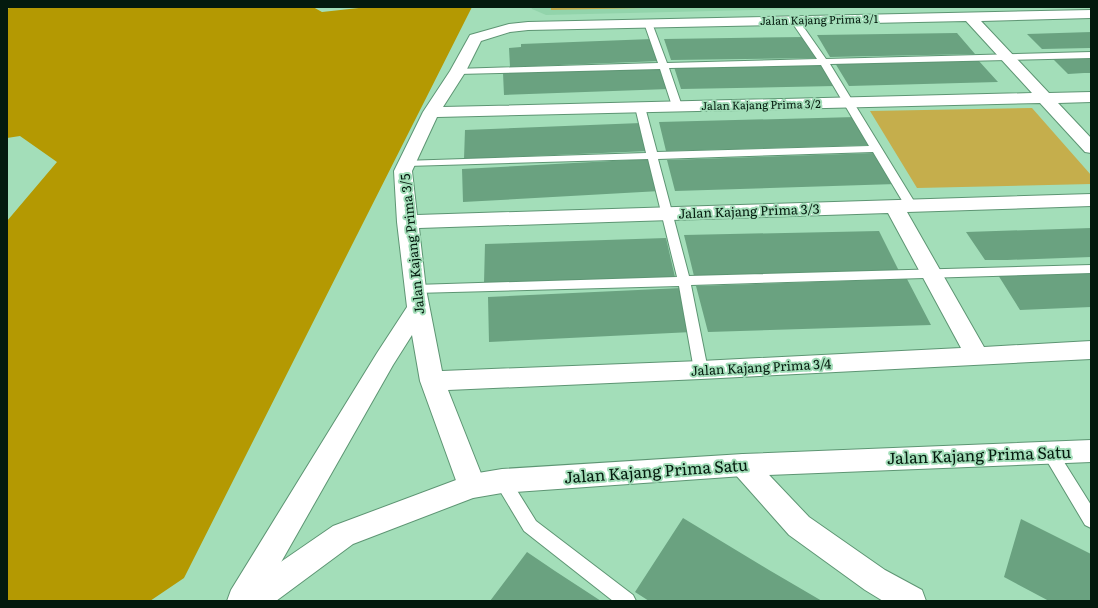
<svg xmlns="http://www.w3.org/2000/svg" width="1098" height="608" font-family="Literata,serif">
<rect width="100%" height="100%" fill="#a3deb9"/>
<path fill="#92d4ab" d="M 531,7 L 885,7 L 546,15 L 532,9 Z"/>
<path fill="#c5ae4c" d="M 551,7 L 688,7 L 551,10 Z
M 1032,108 L 1091,175 L 1091,184 L 917,188 L 870,111 Z"/>
<path fill="#b49902" d="M 12,7 L 313,7 L 322,12 L 368,7 L 472,7 L 184,578 L 150,601 L 7,601 L 7,221 L 57,162 L 20,136 L 7,138 L 7,9 Z"/>
<path fill="#6aa280" d="M 1091,32 L 1091,48 L 1089,48 L 1042,49 L 1027,34 Z
M 957,33 L 975,54 L 830,57 L 817,35 Z
M 805,37 L 817,58 L 671,60 L 664,39 Z
M 652,39 L 660,61 L 510,67 L 509,48 L 521,47 L 521,44 Z
M 1091,56 L 1091,73 L 1084,73 L 1068,74 L 1051,57 Z
M 978,60 L 998,82 L 849,86 L 835,63 Z
M 822,63 L 835,86 L 681,89 L 674,67 Z
M 661,67 L 669,89 L 504,95 L 503,73 Z
M 856,117 L 872,145 L 666,151 L 659,122 Z
M 641,123 L 649,151 L 464,159 L 465,130 Z
M 877,153 L 896,184 L 675,191 L 667,160 Z
M 649,159 L 660,191 L 463,202 L 462,169 Z
M 1091,228 L 1091,257 L 1007,260 L 985,260 L 966,232 Z
M 879,231 L 899,271 L 694,276 L 684,235 Z
M 666,238 L 675,277 L 484,283 L 485,244 Z
M 1091,272 L 1091,307 L 1020,310 L 998,275 Z
M 907,279 L 931,325 L 708,332 L 696,286 Z
M 681,288 L 692,332 L 489,342 L 488,297 Z
M 683,518 L 769,570 L 822,601 L 649,601 L 635,592 Z
M 1021,519 L 1091,554 L 1091,601 L 1049,601 L 1004,577 Z
M 527,552 L 555,571 L 601,601 L 490,601 Z"/>
<g fill="none" stroke-linecap="round" stroke-linejoin="round">
<g stroke="#5d9573" stroke-width="2">
<path id="service" d="M 795,18 L 798,19 L 826,59 L 1091,52 L 1091,58 L 830,64 L 917,206 L 915,209 L 907,209 L 873,152 L 658,159 L 689,276 L 1091,265 L 1091,273 L 691,285 L 708,370 L 706,374 L 701,375 L 696,374 L 694,370 L 679,286 L 415,293 L 410,292 L 409,289 L 410,286 L 415,285 L 677,277 L 648,159 L 407,166 L 403,165 L 402,163 L 403,161 L 646,153 L 635,107 L 640,104 L 645,107 L 657,152 L 869,146 L 821,65 L 669,68 L 682,106 L 677,109 L 672,106 L 660,69 L 458,74 L 455,73 L 453,71 L 455,69 L 658,63 L 644,23 L 648,20 L 652,23 L 667,63 L 817,59 L 791,21 Z
M 1049,444 L 1054,446 L 1091,505 L 1091,528 L 1085,525 L 1044,456 L 1041,451 L 1044,446 Z
M 502,474 L 508,476 L 536,521 L 633,595 L 636,601 L 613,601 L 524,531 L 494,481 L 496,476 Z"/>
</g>
<g stroke="#5d9573" stroke-width="2">
<path id="minor" d="M 1091,10 L 1091,18 L 981,21 L 1049,93 L 1091,92 L 1091,102 L 1058,103 L 1091,138 L 1091,153 L 1085,152 L 1040,103 L 437,117 L 412,171 L 417,215 L 1091,194 L 1091,206 L 907,212 L 984,347 L 1091,341 L 1091,359 L 701,379 L 448,390 L 486,486 L 482,494 L 472,498 L 462,494 L 458,486 L 420,381 L 412,335 L 393,365 L 259,601 L 227,601 L 231,590 L 377,353 L 407,307 L 397,222 L 394,171 L 423,112 L 450,71 L 470,35 L 509,24 L 528,22 ZM 966,21 L 1032,93 L 443,107 L 466,71 L 481,41 L 510,32 L 528,30 ZM 888,213 L 961,348 L 701,361 L 442,371 L 426,289 L 419,228 Z
M 743,454 L 752,457 L 809,517 L 885,570 L 922,590 L 926,601 L 883,601 L 865,590 L 789,535 L 734,473 L 730,465 L 734,457 Z"/>
</g>
<g stroke="#5d9573" stroke-width="2">
<path id="tertiary" d="M 1091,440 L 1091,462 L 743,476 L 502,493 L 473,498 L 353,544 L 276,601 L 236,601 L 240,590 L 333,526 L 472,474 L 502,469 L 743,454 Z"/>
</g>
<use href="#service" fill="#fff" fill-rule="evenodd"/>
<use href="#minor" fill="#fff" fill-rule="evenodd"/>
<use href="#tertiary" fill="#fff" fill-rule="evenodd"/>
</g>
<g text-anchor="middle" stroke-width="4" stroke-linejoin="round" paint-order="stroke">
<g font-size="11" fill="#041a0e" stroke="#a3deb9">
<text transform="translate(819 20) rotate(-1)" y="4">Jalan Kajang Prima 3/1</text>
<text transform="translate(761 105) rotate(-1)" y="4">Jalan Kajang Prima 3/2</text>
</g>
<g font-size="13" fill="#041a0e" stroke="#a3deb9">
<text transform="translate(749 211) rotate(-2)" y="5">Jalan Kajang Prima 3/3</text>
<text transform="translate(412 244) rotate(-96)" y="5">Jalan Kajang Prima 3/5</text>
<text transform="translate(761 367) rotate(-3)" y="5">Jalan Kajang Prima 3/4</text>
</g>
<g font-size="16" fill="#041a0e" stroke="#a3deb9">
<text transform="translate(979 455) rotate(-2)" y="6">Jalan Kajang Prima Satu</text>
<text transform="translate(656 471) rotate(-4)" y="6">Jalan Kajang Prima Satu</text>
</g>
</g>
<rect width="1098" height="608" fill="none" stroke="#041a0e" stroke-width="16"/>
</svg>
